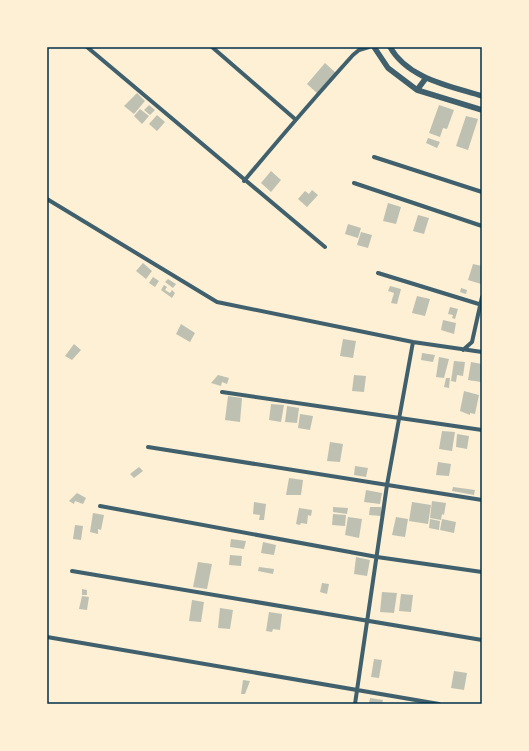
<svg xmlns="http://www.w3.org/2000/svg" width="529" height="751" font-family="Signika,sans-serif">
<rect width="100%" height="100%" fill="#fdf0d5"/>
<path fill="#bec0b2" d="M 325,63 L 336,73 L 318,94 L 307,84 Z
M 137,93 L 145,101 L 134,114 L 124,106 Z
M 149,105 L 155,110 L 150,115 L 144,110 Z
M 439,105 L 454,110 L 447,129 L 443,128 L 440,137 L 429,133 Z
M 140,109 L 149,116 L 142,124 L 134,116 Z
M 157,115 L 165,122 L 157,131 L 149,124 Z
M 466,116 L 478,119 L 468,150 L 456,146 Z
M 428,138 L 440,142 L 437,148 L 426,143 Z
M 271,171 L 281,180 L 271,192 L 261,183 Z
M 312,190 L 318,195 L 307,207 L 298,199 L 305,191 L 309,194 Z
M 388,203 L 401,207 L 396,224 L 383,221 Z
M 418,215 L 429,218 L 424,234 L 413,231 Z
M 348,224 L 361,228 L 358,238 L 345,234 Z
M 361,232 L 372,235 L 368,248 L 357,245 Z
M 143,263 L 152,271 L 146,279 L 136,271 Z
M 473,264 L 482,266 L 481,284 L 468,280 Z
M 153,277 L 159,281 L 155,287 L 149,283 Z
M 168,279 L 176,284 L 173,288 L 165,282 Z
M 164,285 L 167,287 L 165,290 L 170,293 L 172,290 L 175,293 L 172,298 L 161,290 Z
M 390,286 L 401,289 L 397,304 L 391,303 L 394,293 L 388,291 Z
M 461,288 L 467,290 L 466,294 L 460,292 Z
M 417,296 L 430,299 L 425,316 L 412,313 Z
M 450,307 L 458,309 L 455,319 L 452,318 L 453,315 L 448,314 Z
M 443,320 L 456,323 L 454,334 L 441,330 Z
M 181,324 L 195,333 L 190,342 L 176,334 Z
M 343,339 L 356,341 L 353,358 L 340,356 Z
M 74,344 L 81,350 L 72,360 L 65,356 Z
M 422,353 L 435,355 L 433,362 L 421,360 Z
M 439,357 L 449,359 L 444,378 L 436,377 Z
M 454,361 L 465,362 L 463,376 L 457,375 L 456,382 L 451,381 Z
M 471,362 L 482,364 L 481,382 L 468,380 Z
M 218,375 L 229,378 L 227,384 L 222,382 L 221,386 L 211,383 Z
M 354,375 L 366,376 L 364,392 L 352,391 Z
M 446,378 L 450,378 L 449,388 L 444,387 Z
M 464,391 L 479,395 L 475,414 L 470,413 L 470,415 L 460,411 Z
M 228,396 L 242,398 L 240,422 L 225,420 Z
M 271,404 L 284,405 L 281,422 L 269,420 Z
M 287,406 L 299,408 L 297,423 L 285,422 Z
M 300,414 L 313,416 L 310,430 L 298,428 Z
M 442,431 L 455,432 L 452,451 L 439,449 Z
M 457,434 L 469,436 L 467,449 L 456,447 Z
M 330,442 L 343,444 L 340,462 L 327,461 Z
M 438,462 L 451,464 L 449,476 L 436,475 Z
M 355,466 L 368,468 L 366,477 L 354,475 Z
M 139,467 L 143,471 L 134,478 L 130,474 Z
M 289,478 L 303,480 L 301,495 L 286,495 Z
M 453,487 L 475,490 L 474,495 L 452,491 Z
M 366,490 L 382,493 L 380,504 L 364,502 Z
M 77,493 L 86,498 L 83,504 L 75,501 L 74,504 L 69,501 Z
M 432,501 L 446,503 L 444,515 L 442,514 L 441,520 L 430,518 Z
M 254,502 L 266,504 L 264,520 L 259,520 L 260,515 L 253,514 Z
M 412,502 L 431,505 L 428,524 L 409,521 Z
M 333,507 L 348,508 L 347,514 L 333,512 Z
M 370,507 L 381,507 L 381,516 L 369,515 Z
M 299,508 L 312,510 L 311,516 L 308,515 L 307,524 L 301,523 L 300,525 L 296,524 Z
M 93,513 L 104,515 L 101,530 L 98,529 L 98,534 L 90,532 Z
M 333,514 L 346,515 L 345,526 L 332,525 Z
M 348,517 L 362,519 L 359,538 L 345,535 Z
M 396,517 L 408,519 L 405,537 L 392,535 Z
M 430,519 L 440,521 L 439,530 L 429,528 Z
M 442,519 L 456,522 L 454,533 L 440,530 Z
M 75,525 L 83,526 L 81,540 L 73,539 Z
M 231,539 L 246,541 L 244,549 L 230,547 Z
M 263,542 L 276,545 L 274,555 L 261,553 Z
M 230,555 L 242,556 L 241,566 L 229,565 Z
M 356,557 L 370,560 L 367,576 L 354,574 Z
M 198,562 L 212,564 L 207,589 L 193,587 Z
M 259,567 L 274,569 L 273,574 L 258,571 Z
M 322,583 L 329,584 L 327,594 L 320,592 Z
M 82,589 L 87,590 L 87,595 L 82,595 Z
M 382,592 L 397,593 L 394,613 L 380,612 Z
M 401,594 L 413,595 L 411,612 L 399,611 Z
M 82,596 L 89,597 L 87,610 L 79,609 Z
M 192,600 L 204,602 L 201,622 L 189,621 Z
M 220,608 L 233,610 L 230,629 L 218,628 Z
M 269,612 L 282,614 L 280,630 L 273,629 L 272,632 L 266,631 Z
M 374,659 L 382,660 L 379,678 L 371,677 Z
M 454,671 L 467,673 L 464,690 L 451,688 Z
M 243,680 L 250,681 L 245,694 L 241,694 Z
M 370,698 L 383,700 L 382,704 L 369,704 Z"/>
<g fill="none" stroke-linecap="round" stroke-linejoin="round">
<path stroke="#3f606c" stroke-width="4" d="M 87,47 L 325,247
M 212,47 L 295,119
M 374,157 L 482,192
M 244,181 C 280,138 316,96 353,55 L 359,50 L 369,47
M 354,183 L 482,226
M 47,199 L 217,302 L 413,342 L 482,352
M 378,273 L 482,305
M 463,350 L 472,342 L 482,297
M 222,392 L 482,430
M 148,447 L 482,500
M 100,506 L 377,557 L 482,572
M 72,571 L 482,640
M 47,637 L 439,704
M 355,704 L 387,485 L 413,342"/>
<path stroke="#3f606c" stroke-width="5.5" d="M 374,47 L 388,68 L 417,90 L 482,110
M 390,47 C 408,79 450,86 482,96
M 417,90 L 426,78"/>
</g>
<rect width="529" height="751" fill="none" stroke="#fdf0d5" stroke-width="96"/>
<rect x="48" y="48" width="433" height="655" fill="none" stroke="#003049" stroke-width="1.5"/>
</svg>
